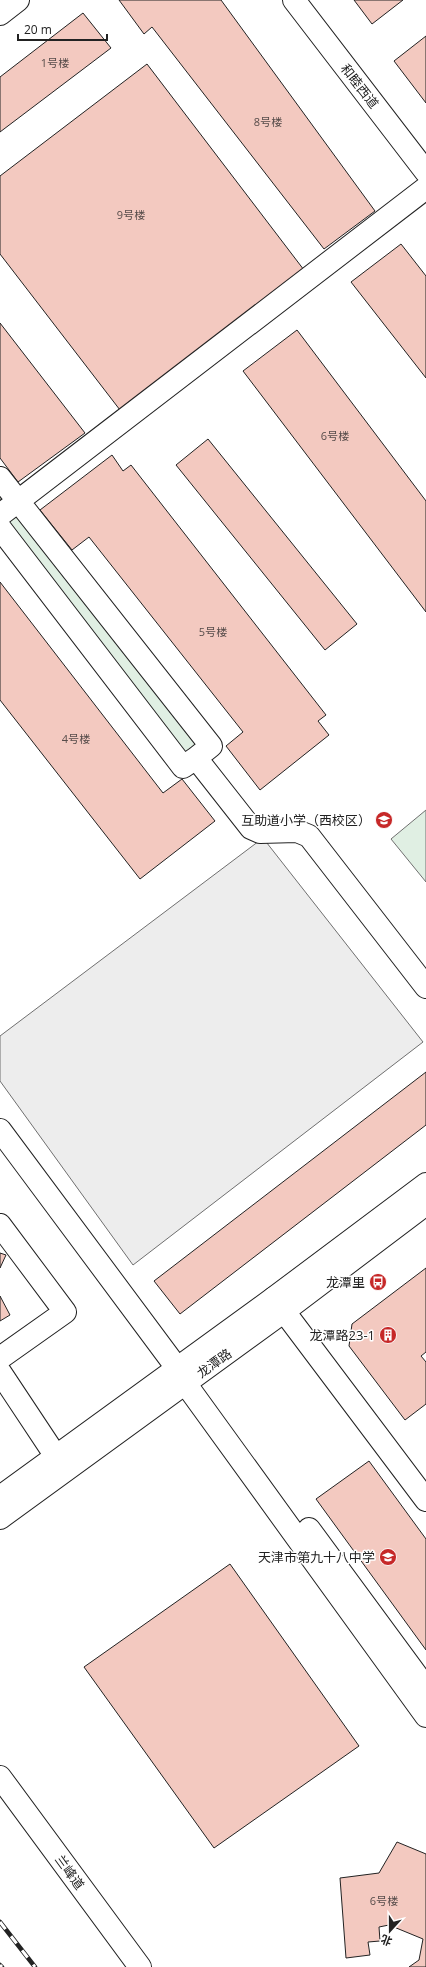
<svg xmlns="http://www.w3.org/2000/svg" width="426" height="1967" font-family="'Open Sans','Noto Sans SC',sans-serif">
<rect width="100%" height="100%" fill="#fff"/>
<path fill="#e0efe3" stroke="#6f6f6f" d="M 0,482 L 211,746 L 179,760 L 0,529 Z
M 426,810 L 426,882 L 391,839 Z"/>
<path fill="#ededed" stroke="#6f6f6f" d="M 263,838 L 423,1042 L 133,1265 L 0,1081 L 0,1036 Z"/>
<path fill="#f3c9c0" stroke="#222" d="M 119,0 L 221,0 L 375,211 L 324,249 L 152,27 L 144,34 Z
M 354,0 L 403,0 L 372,24 Z
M 83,13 L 111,48 L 0,132 L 0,77 Z
M 426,36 L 426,103 L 394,61 Z
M 147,64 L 304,270 L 120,410 L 0,254 L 0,176 Z
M 401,244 L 426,276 L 426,378 L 351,282 Z
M 0,323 L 85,433 L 18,482 L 0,458 Z
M 297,330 L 426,501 L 426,612 L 243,371 Z
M 208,439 L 357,624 L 325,650 L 176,465 Z
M 112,455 L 123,471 L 131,465 L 326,715 L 318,721 L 329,735 L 260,790 L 226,746 L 243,732 L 89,537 L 72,550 L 40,510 Z
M 0,582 L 163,793 L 182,779 L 215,821 L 140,879 L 0,700 Z
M 426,1072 L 426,1125 L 180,1314 L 154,1281 Z
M 0,1253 L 6,1255 L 0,1268 Z
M 426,1268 L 426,1352 L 421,1356 L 426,1362 L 426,1404 L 405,1420 L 349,1346 L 352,1324 Z
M 0,1296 L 10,1315 L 0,1321 Z
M 369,1461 L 426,1539 L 426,1650 L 316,1499 Z
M 230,1564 L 359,1746 L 214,1848 L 84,1667 Z
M 397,1842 L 426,1854 L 426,1967 L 409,1967 L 419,1960 L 423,1939 L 389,1925 L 379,1927 L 380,1941 L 368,1942 L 370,1955 L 346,1958 L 340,1878 L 379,1873 Z"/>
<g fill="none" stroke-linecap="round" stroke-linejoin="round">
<g stroke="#222" stroke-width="24">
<path id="minor" d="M 0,14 L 18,0
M 0,478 L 211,746 L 196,758
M 0,515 L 426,188
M 0,528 L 183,767 L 196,758 L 251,828 L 260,832 L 297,831 L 309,836 L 426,987
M 0,1130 L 177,1368 L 185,1383 L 426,1716
M 0,1225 L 65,1312 L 0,1358
M 274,1298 L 426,1500
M 0,1372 L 65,1470
M 309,1529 L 426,1688"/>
</g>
<g stroke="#222" stroke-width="24">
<path id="tertiary" d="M 294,0 L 426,172
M 0,1497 L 274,1298 L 426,1184
M 0,1518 L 283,1312 L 426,1204"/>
</g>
<g stroke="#222" stroke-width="24">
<path id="secondary" d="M 0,1777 L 140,1967"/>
</g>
<use href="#minor" stroke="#fff" stroke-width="22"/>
<use href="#tertiary" stroke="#fff" stroke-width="22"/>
<use href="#secondary" stroke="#fff" stroke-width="22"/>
<g stroke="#222" stroke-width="4.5">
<path id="rail" d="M 0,1922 L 35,1967
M 0,1965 L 2,1967"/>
</g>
<use href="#rail" stroke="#fff" stroke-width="3" stroke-dasharray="9" stroke-linecap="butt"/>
</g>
<defs>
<g id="school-disc" transform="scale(0.9)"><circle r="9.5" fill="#c62828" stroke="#fff"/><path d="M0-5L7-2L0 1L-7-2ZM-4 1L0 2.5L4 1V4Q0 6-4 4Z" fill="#fff"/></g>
<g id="bus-disc" transform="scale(0.9)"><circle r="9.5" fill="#c62828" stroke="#fff"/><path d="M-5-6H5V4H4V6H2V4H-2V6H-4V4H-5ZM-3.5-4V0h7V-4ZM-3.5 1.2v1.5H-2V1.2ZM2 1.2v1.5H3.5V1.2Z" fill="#fff"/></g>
<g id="building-disc" transform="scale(0.9)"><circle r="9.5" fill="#c62828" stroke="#fff"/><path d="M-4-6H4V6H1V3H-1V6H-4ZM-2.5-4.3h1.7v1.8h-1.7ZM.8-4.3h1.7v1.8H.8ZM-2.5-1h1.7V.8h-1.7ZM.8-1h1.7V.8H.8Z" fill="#fff"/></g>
</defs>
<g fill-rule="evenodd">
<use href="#school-disc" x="384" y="820"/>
<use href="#bus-disc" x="378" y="1282"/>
<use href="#building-disc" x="388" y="1335"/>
<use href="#school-disc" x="388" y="1557"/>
</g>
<g text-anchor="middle" stroke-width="3" stroke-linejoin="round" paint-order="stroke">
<g font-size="11" fill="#564c4a">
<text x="55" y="67">1号楼</text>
<text x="268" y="126">8号楼</text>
<text x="131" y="219">9号楼</text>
<text x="335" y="440">6号楼</text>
<text x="213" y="636">5号楼</text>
<text x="76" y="743">4号楼</text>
<text x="384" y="1905">6号楼</text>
</g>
<g font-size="13" fill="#222" stroke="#fff">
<text transform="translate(360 86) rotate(52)" y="5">和睦西道</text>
<text transform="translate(214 1363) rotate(-36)" y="5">龙潭路</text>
<text transform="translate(70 1872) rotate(54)" y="5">兰峰道</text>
</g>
<g font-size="13" fill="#222" stroke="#fff" text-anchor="end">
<text x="371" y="825">互助道小学（西校区）</text>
<text x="365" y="1287">龙潭里</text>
<text x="375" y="1340">龙潭路23-1</text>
<text x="375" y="1562">天津市第九十八中学</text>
</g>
</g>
<g transform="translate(390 1931) rotate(201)" stroke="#ffffff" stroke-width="3" paint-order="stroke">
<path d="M0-3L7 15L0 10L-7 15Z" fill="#222222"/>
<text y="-6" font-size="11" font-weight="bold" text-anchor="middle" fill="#222222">北</text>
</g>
<path d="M18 34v6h89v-6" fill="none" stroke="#222222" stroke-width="2"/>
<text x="24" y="34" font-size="12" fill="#222222" stroke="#ffffff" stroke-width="3" paint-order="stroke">20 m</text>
</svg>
